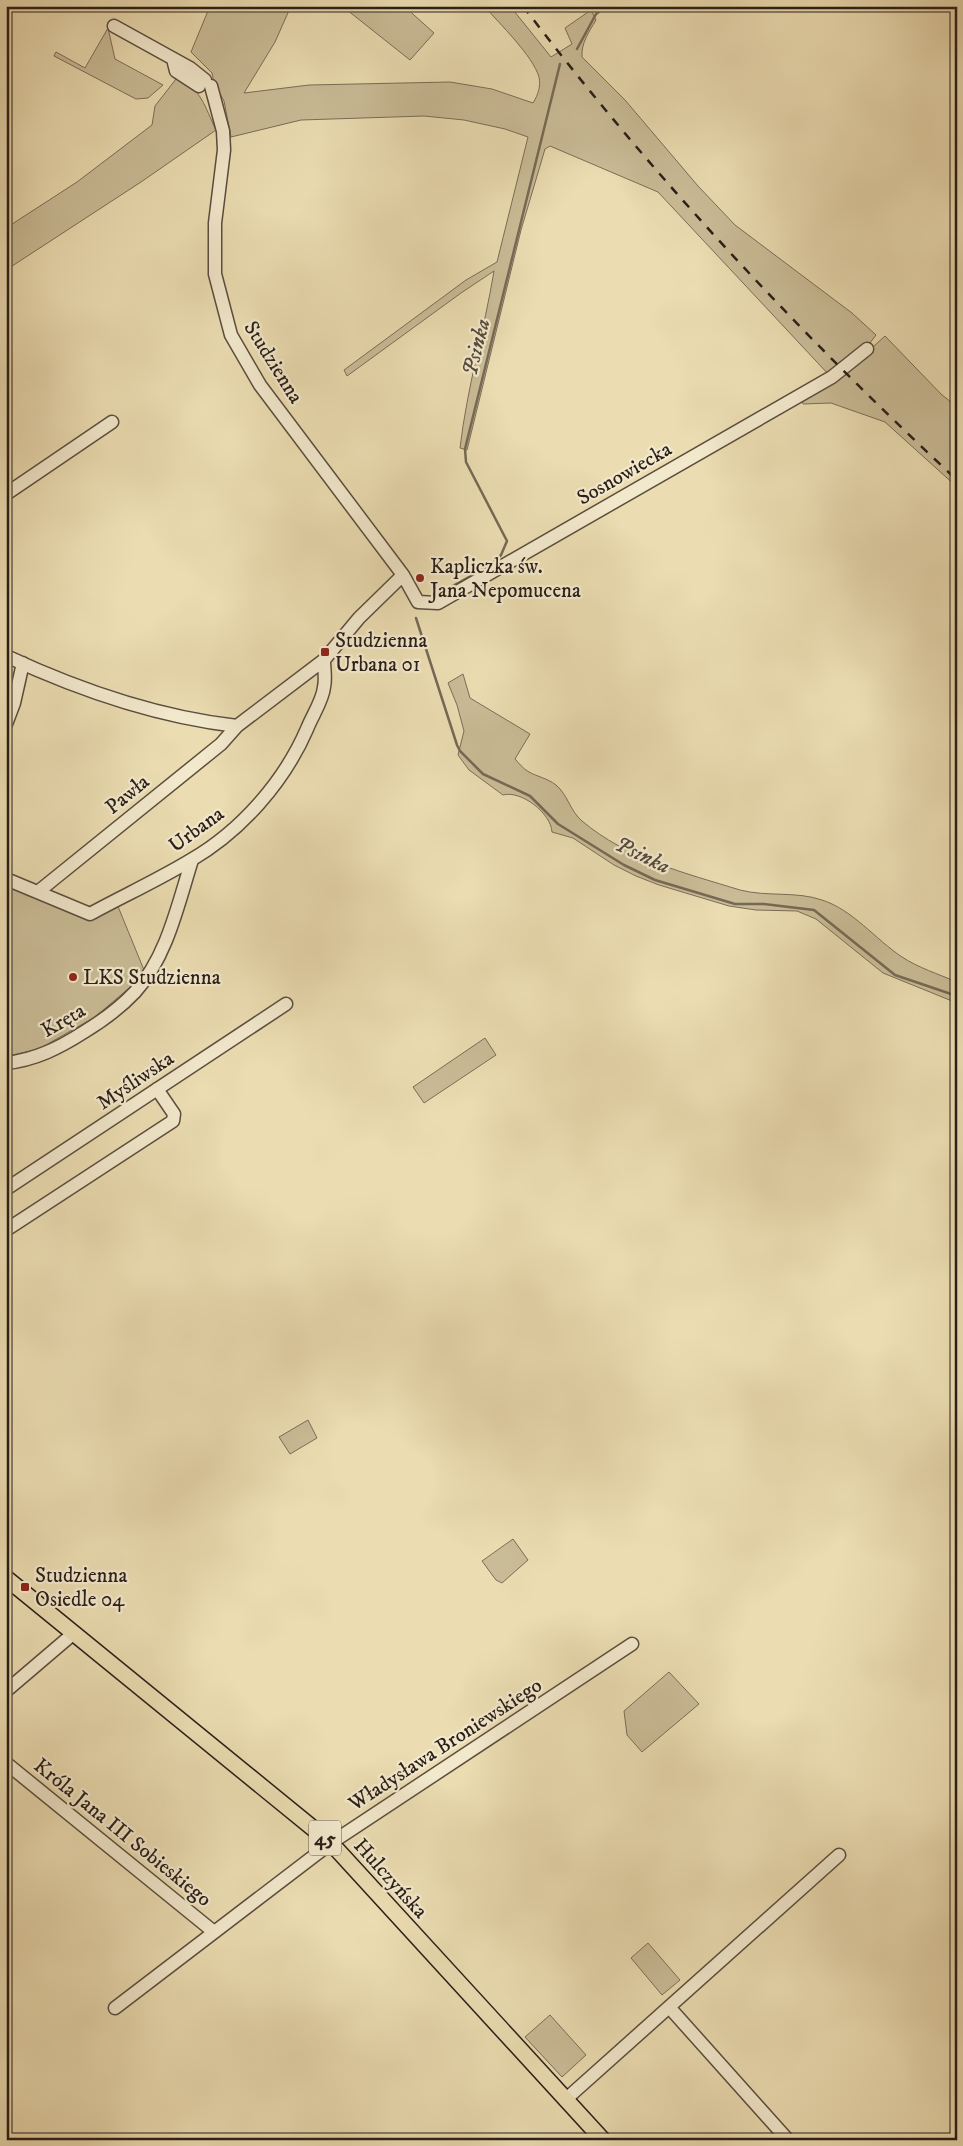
<svg xmlns="http://www.w3.org/2000/svg" width="963" height="2146" font-family="'IM FELL DW Pica',serif">
<rect width="100%" height="100%" fill="#ebdcb1"/>
<filter id="stains"><feTurbulence type="fractalNoise" baseFrequency=".004" numOctaves="4"/><feColorMatrix values="0 0 0 0 .2 0 0 0 0 .09 0 0 0 0 .02 0 0 0 .5 -.17"/></filter>
<radialGradient id="worn" r=".72"><stop offset=".6" stop-color="#630" stop-opacity="0"/><stop offset="1" stop-color="#630" stop-opacity=".3"/></radialGradient>
<path fill="#cabc97" stroke="#7a6d58" d="M 210,6 L 291,6 L 275,42 L 244,93 L 309,85 L 450,82 L 492,89 L 533,103 C 538,95 541,86 539,77 C 533,56 499,23 484,6 L 510,6 L 551,57 L 572,44 L 565,28 L 591,10 L 596,20 C 589,32 581,43 582,57 L 625,100 L 698,186 L 735,225 L 852,313 L 876,335 L 866,348 L 830,376 L 658,192 L 550,146 L 545,149 L 521,230 L 467,450 L 460,448 C 467,388 484,331 494,271 L 461,293 L 347,376 L 344,370 L 466,280 L 497,262 L 528,137 L 505,129 L 464,120 L 424,116 L 301,120 L 231,137 L 224,101 L 214,83 L 212,73 L 191,52 Z
M 342,6 L 404,6 L 434,33 L 410,60 Z
M 108,28 L 115,59 L 163,85 L 148,98 L 136,99 L 54,56 L 56,52 L 85,68 Z
M 176,79 C 201,86 205,108 216,130 L 141,182 L 6,270 L 6,228 L 77,182 L 152,125 L 155,106 Z
M 885,336 L 941,394 L 957,407 L 957,487 L 885,422 L 831,403 L 803,404 L 802,401 L 852,366 Z
M 463,674 L 470,698 L 530,734 L 515,759 C 519,763 523,769 529,772 C 538,777 547,778 556,785 C 568,795 570,811 582,821 C 627,859 685,873 740,890 C 767,897 796,891 822,900 C 853,910 875,939 902,957 C 919,968 938,974 957,982 L 957,1003 L 883,973 L 816,919 L 797,911 L 756,910 L 729,906 L 659,885 L 636,876 L 614,865 L 573,838 L 552,832 C 551,813 521,790 503,795 L 469,770 L 458,755 L 464,731 L 457,705 L 448,683 Z
M 6,886 L 86,919 L 117,904 L 144,970 L 135,983 L 95,1017 L 39,1049 L 8,1056 Z
M 485,1038 L 496,1055 L 424,1103 L 413,1087 Z
M 308,1420 L 317,1438 L 290,1454 L 279,1437 Z
M 513,1539 L 528,1560 L 502,1583 L 496,1580 L 482,1561 Z
M 669,1672 L 699,1704 L 642,1752 L 627,1735 L 624,1711 Z
M 648,1943 L 680,1980 L 662,1995 L 631,1958 Z
M 550,2015 L 586,2055 L 562,2077 L 525,2037 Z"/>
<g fill="none" stroke-linecap="round" stroke-linejoin="round">
<path stroke="#766955" stroke-width="2.5" d="M 577,49 L 596,14 L 607,6
M 436,595 L 491,565 L 501,555 L 507,541 L 466,462 L 465,449 L 560,64
M 416,618 L 457,745 L 460,751 L 483,774 L 530,796 L 558,824 L 624,865 L 655,880 L 735,904 L 764,904 L 814,910 L 895,975 L 957,996"/>
<g stroke="#5a4e3e" stroke-width="15">
<path id="minor" d="M 114,26 L 190,68 L 205,80
M 173,59 L 176,71 L 199,86
M 211,86 L 223,131 L 224,150 L 215,223 L 215,274 L 231,335 L 260,385 L 403,575 L 418,602 L 438,603 L 832,377 L 867,349
M 6,494 L 112,422
M 6,656 C 79,690 157,717 237,726
M 6,724 L 14,703 L 23,663
M 6,879 L 90,914 C 123,896 158,880 191,860 C 241,831 284,782 307,729 C 312,716 323,700 324,687 C 326,679 324,669 324,660
M 39,891 L 221,744 L 237,726 L 324,660 L 359,618 L 403,575
M 6,1063 C 35,1060 59,1048 84,1032 C 102,1021 120,1008 135,992 C 167,957 178,904 192,860
M 6,1189 L 286,1004
M 6,1230 L 173,1121 L 174,1114 L 157,1089
M 6,1691 L 74,1633
M 6,1763 L 214,1932
M 669,2007 L 788,2140
M 115,2008 L 331,1843 L 632,1644
M 565,2100 L 839,1855"/>
</g>
<g stroke="#291e18" stroke-width="18">
<path id="major" d="M 6,1578 L 331,1843 L 603,2140"/>
</g>
<use href="#minor" stroke="#f2e8cc" stroke-width="12"/>
<use href="#major" stroke="#ebdcb1" stroke-width="15"/>
<path stroke="#291e18" stroke-width="2.5" stroke-dasharray="9 9" stroke-linecap="butt" d="M 523,6 C 653,177 800,334 957,480"/>
</g>
<g fill="#8f2418" stroke="#f2e8cc" stroke-width="2">
<circle cx="420" cy="578" r="5"/>
<rect x="320" y="647" width="10" height="10" rx="2.5"/>
<circle cx="73" cy="977" r="5"/>
<rect x="20" y="1582" width="10" height="10" rx="2.5"/>
</g>
<g text-anchor="middle" stroke-width="4.5" stroke-linejoin="round" paint-order="stroke">
<rect fill="#f2e8cc" stroke="#655b4e" stroke-width="1" x="309" y="1820.5" width="32" height="35" rx="4"/>
<g font-size="20" font-weight="bold" fill="#291e18">
<text x="325" y="1845">45</text>
</g>
<g font-size="21" fill="#291e18" stroke="#f2e8cc">
<text transform="translate(274 362) rotate(58)" y="7">Studzienna</text>
<text transform="translate(624 473) rotate(-30)" y="7">Sosnowiecka</text>
<text transform="translate(127 794) rotate(-39)" y="7">Pawła</text>
<text transform="translate(196 829) rotate(-36)" y="7">Urbana</text>
<text transform="translate(63 1020) rotate(-30)" y="7">Kręta</text>
<text transform="translate(135 1080) rotate(-34)" y="7">Myśliwska</text>
<text transform="translate(445 1744) rotate(-33)" y="7">Władysława Broniewskiego</text>
<text transform="translate(123 1832) rotate(39)" y="7">Króla Jana III Sobieskiego</text>
<text transform="translate(391 1878) rotate(48)" y="7">Hulczyńska</text>
</g>
<g font-size="21" fill="#291e18" stroke="#f2e8cc" text-anchor="start">
<text x="430" y="573">Kapliczka św.<tspan x="430" dy="24">Jana Nepomucena</tspan></text>
<text x="335" y="647">Studzienna<tspan x="335" dy="24">Urbana 01</tspan></text>
<text x="83" y="984">LKS Studzienna</text>
<text x="35" y="1582">Studzienna<tspan x="35" dy="24">Osiedle 04</tspan></text>
</g>
<g font-size="22" font-style="italic" fill="#564a3b" stroke="#f2e8cc">
<text transform="translate(475 347) rotate(-76)" y="8">Psinka</text>
<text transform="translate(643 854) rotate(26)" y="8">Psinka</text>
</g>
</g>
<rect width="963" height="2146" fill="none" stroke="#ebdcb1" stroke-width="25"/>
<rect x="8" y="8" width="948" height="2131" fill="none" stroke="#291e18" stroke-width="2.5"/>
<rect x="12" y="12" width="938" height="2121" fill="none" stroke="#291e18"/>
<rect width="100%" height="100%" filter="url(#stains)"/>
<rect width="100%" height="100%" fill="url(#worn)"/>
</svg>
